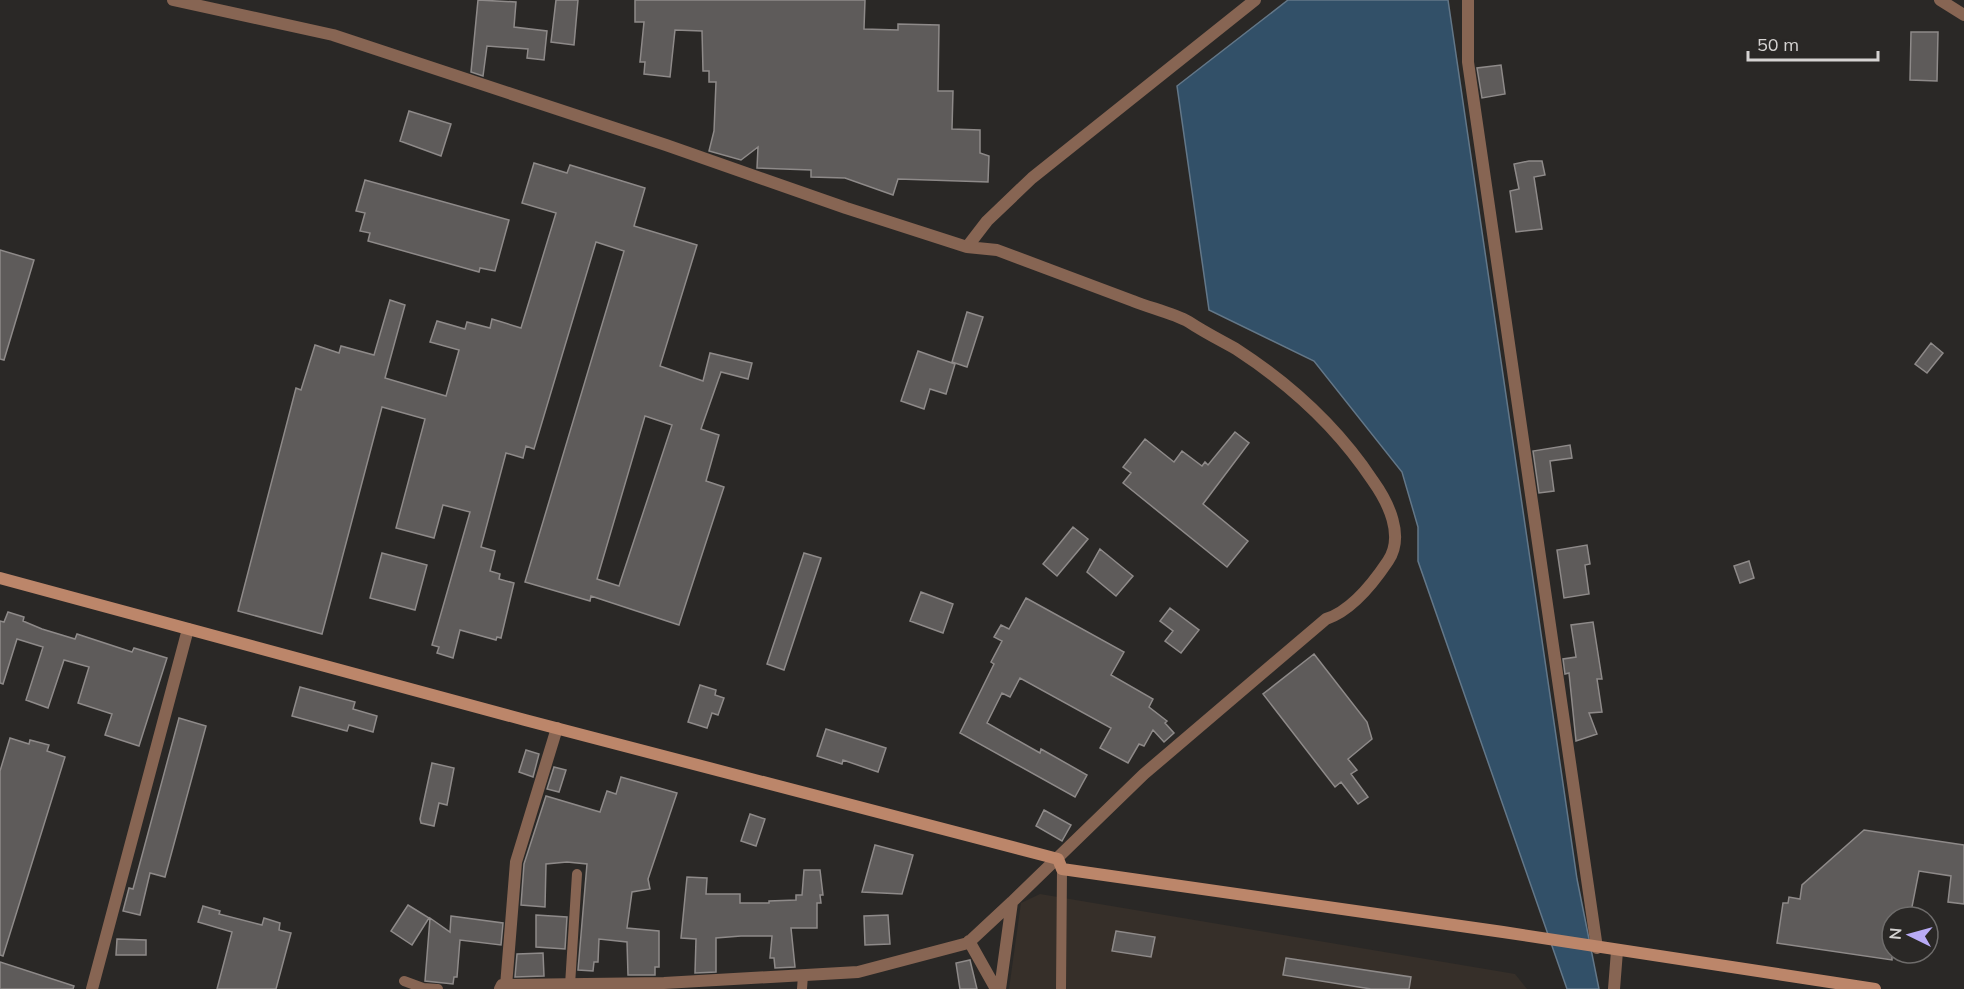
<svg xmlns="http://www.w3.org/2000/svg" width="1964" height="989" font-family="Mulish,sans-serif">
<rect width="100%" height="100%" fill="#2a2826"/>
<path fill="#362f29" d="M 1040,894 L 1515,974 L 1527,989 L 1009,989 L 1021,903 Z"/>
<path fill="#325068" stroke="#637788" stroke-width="1.5" d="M 1288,0 L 1448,0 L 1577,879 L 1599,989 L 1567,989 L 1418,561 L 1418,527 L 1402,472 L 1314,361 L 1209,310 L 1177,86 Z"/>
<path fill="#5e5b5a" stroke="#8e8a89" stroke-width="1.5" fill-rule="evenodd" d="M 478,0 L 516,2 L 514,27 L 547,31 L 544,60 L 527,58 L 528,49 L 487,46 L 483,76 L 471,72 Z
M 556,0 L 578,0 L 574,45 L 551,42 Z
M 635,0 L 865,0 L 864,29 L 898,30 L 898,24 L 939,25 L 938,91 L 953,91 L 952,129 L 980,130 L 980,153 L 989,156 L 988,182 L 898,179 L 893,195 L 845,178 L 811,177 L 811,170 L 757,168 L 758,147 L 741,160 L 709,151 L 714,131 L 716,82 L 709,82 L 709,71 L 703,71 L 702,31 L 675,30 L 670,77 L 644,74 L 645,62 L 640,62 L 644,22 L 635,22 Z
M 1911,32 L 1938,32 L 1937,81 L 1910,80 Z
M 1501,65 L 1505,94 L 1482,98 L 1477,68 Z
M 409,111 L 451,124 L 441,156 L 400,141 Z
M 1529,161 L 1542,161 L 1545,175 L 1534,177 L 1542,229 L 1516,232 L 1510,191 L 1519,189 L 1514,164 Z
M 534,163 L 567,173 L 570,165 L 645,188 L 634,226 L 697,245 L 660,366 L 703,381 L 710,353 L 752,363 L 748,379 L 721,372 L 701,429 L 719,435 L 706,481 L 724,487 L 679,625 L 591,596 L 590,601 L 525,582 L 624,251 L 596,242 L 534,449 L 526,446 L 523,458 L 506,453 L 481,547 L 495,551 L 490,571 L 500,574 L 499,579 L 514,583 L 501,638 L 497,637 L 496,640 L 460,630 L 453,658 L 437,653 L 439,647 L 432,645 L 470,512 L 443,505 L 434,538 L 396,528 L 425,419 L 382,407 L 322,634 L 238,611 L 296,388 L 301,390 L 315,345 L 339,353 L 341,346 L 374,355 L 390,300 L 405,305 L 385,378 L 446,396 L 459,350 L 430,342 L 437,321 L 465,329 L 467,322 L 490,328 L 492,319 L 521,328 L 556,213 L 522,203 ZM 645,416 L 672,425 L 619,586 L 597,579 Z
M 365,180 L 509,220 L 495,271 L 480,268 L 479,272 L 368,241 L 370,233 L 360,231 L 365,213 L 356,211 Z
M 0,250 L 34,260 L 4,360 L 0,359 Z
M 967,312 L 983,317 L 967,367 L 952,362 Z
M 1931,343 L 1943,353 L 1927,373 L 1915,364 Z
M 918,351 L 955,364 L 946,394 L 930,389 L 924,409 L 901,401 Z
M 1235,432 L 1249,443 L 1203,504 L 1248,541 L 1227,567 L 1123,483 L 1131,473 L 1123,467 L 1145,439 L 1174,462 L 1182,451 L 1202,466 L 1205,462 L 1208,465 Z
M 1570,445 L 1572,458 L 1550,461 L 1554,491 L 1539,493 L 1533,451 Z
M 1073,527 L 1088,539 L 1057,576 L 1043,564 Z
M 1587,545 L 1590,564 L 1585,565 L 1589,594 L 1564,598 L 1557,550 Z
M 1100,549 L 1133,576 L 1116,596 L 1087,572 Z
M 382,553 L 427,565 L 415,610 L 370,598 Z
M 804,553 L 821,558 L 784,670 L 767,664 Z
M 1749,561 L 1754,578 L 1740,583 L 1734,566 Z
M 921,592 L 953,604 L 943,633 L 910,621 Z
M 1026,598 L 1124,652 L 1111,675 L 1153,699 L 1149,707 L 1167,721 L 1165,723 L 1174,733 L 1164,742 L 1153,730 L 1144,746 L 1139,744 L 1128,763 L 1100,748 L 1111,728 L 1020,678 L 1010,697 L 1002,693 L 987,723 L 1040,753 L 1041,749 L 1087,775 L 1075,797 L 960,733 L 994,664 L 991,662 L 1002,641 L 994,637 L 1001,625 L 1009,629 Z
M 1170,608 L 1199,630 L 1181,653 L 1165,641 L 1173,631 L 1160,621 Z
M 8,612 L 24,617 L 23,621 L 42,629 L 75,639 L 77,634 L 132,652 L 134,648 L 167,658 L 139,746 L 105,735 L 112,714 L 78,703 L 89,667 L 64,660 L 48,708 L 26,700 L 43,647 L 17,639 L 3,684 L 0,683 L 0,621 L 4,622 Z
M 1593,622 L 1602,679 L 1597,679 L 1602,712 L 1589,713 L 1597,734 L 1576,741 L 1569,673 L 1565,674 L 1563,659 L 1576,657 L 1571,625 Z
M 1314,654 L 1367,722 L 1372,739 L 1348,759 L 1357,770 L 1351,774 L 1368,797 L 1358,804 L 1341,782 L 1335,787 L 1263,694 Z
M 700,685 L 716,690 L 715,695 L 724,698 L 718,715 L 712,713 L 707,728 L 688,722 Z
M 300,687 L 355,702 L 353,709 L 377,716 L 373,732 L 349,725 L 347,731 L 292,716 Z
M 179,718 L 206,726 L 165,877 L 150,873 L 140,915 L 123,911 L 129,888 L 133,889 Z
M 826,729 L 886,748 L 878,772 L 843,760 L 842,764 L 817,756 Z
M 10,738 L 29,744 L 30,740 L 49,745 L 47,751 L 65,757 L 3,956 L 0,955 L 0,771 Z
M 526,750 L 539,754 L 533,777 L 519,772 Z
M 432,763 L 454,768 L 447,805 L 439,803 L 434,826 L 421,823 L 420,819 Z
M 554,767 L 566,770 L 559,792 L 547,789 Z
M 621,777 L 677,793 L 648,879 L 650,889 L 632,892 L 627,928 L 659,931 L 659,967 L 655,967 L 655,975 L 628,975 L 627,942 L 599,939 L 598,962 L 594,962 L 593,971 L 578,970 L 587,864 L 567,862 L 546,864 L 545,907 L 521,905 L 524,864 L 546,796 L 600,812 L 607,791 L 616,794 Z
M 1044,810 L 1071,825 L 1062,841 L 1036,826 Z
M 750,814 L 765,819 L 756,846 L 741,841 Z
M 1864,830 L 1964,845 L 1964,904 L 1948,902 L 1951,876 L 1919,871 L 1910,917 L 1892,917 L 1892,960 L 1777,943 L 1783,903 L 1788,903 L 1789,897 L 1800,899 L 1802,885 Z
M 875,845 L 913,855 L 902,894 L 862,892 Z
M 804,870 L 820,870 L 823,895 L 820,895 L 821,903 L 817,903 L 817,928 L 791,928 L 795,967 L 775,968 L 774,958 L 770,958 L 772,936 L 741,936 L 716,938 L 716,972 L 695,973 L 696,939 L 681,938 L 687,877 L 707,878 L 706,894 L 740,894 L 740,903 L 769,903 L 769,901 L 796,900 L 796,895 L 802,895 Z
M 408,905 L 429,918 L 412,945 L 391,931 Z
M 203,906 L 220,911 L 219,914 L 262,925 L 264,918 L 280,923 L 279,930 L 291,933 L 276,989 L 217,989 L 232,932 L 198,922 Z
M 536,915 L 567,917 L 565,949 L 536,947 Z
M 888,915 L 890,944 L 865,945 L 864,916 Z
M 451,916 L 503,923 L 501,945 L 460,940 L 457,977 L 454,977 L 453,984 L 425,981 L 430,918 L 450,932 Z
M 1116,931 L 1155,937 L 1151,957 L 1112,951 Z
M 117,939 L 146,940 L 146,955 L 116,955 Z
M 543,953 L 544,976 L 515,977 L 517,954 Z
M 1286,958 L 1411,977 L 1409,989 L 1371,989 L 1283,975 Z
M 970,960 L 977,989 L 960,989 L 956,963 Z
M 0,962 L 74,986 L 73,989 L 0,989 Z"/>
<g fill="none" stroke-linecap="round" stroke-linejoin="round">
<path stroke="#876553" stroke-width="10" d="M 404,981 L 423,988 L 438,989
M 570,985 L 577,874
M 802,989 L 803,975
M 1061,989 L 1062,869"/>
<path stroke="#876553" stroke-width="12" d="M 173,0 L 333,35 L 666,145 L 846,208 L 967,247 L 997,250 C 1042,267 1088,284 1133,301 C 1150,308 1173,313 1189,322 C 1204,332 1220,340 1236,349 C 1290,384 1338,428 1373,481 C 1388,502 1405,536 1388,561 C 1374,582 1351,611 1326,619 L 1144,774 L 1012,902 L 1000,989
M 1468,0 L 1468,62 L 1597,948
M 1940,0 L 1964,15
M 967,247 L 987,221 L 1032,178 L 1255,0
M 969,941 L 996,989
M 506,986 L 516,862 L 557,728
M 92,989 L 188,629
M 500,989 L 502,985 L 664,983 L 858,972 L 968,943 L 1012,902
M 1614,989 L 1617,951"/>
<path stroke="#bc866a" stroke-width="12" d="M 0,578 L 525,720 L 1058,859 L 1062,869 L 1503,932 L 1875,989"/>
</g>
<g transform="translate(1910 935) rotate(275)"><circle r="28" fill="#2a2826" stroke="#6e6c6b" stroke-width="1.5"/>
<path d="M0-4.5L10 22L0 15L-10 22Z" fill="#b9abf7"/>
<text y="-9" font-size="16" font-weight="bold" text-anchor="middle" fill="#d5d3d2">N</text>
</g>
<path d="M1748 51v9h130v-9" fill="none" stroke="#d5d3d2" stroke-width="3"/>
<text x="1757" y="51" font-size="18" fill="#d5d3d2" stroke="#2a2826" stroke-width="4.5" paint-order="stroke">50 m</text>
</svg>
